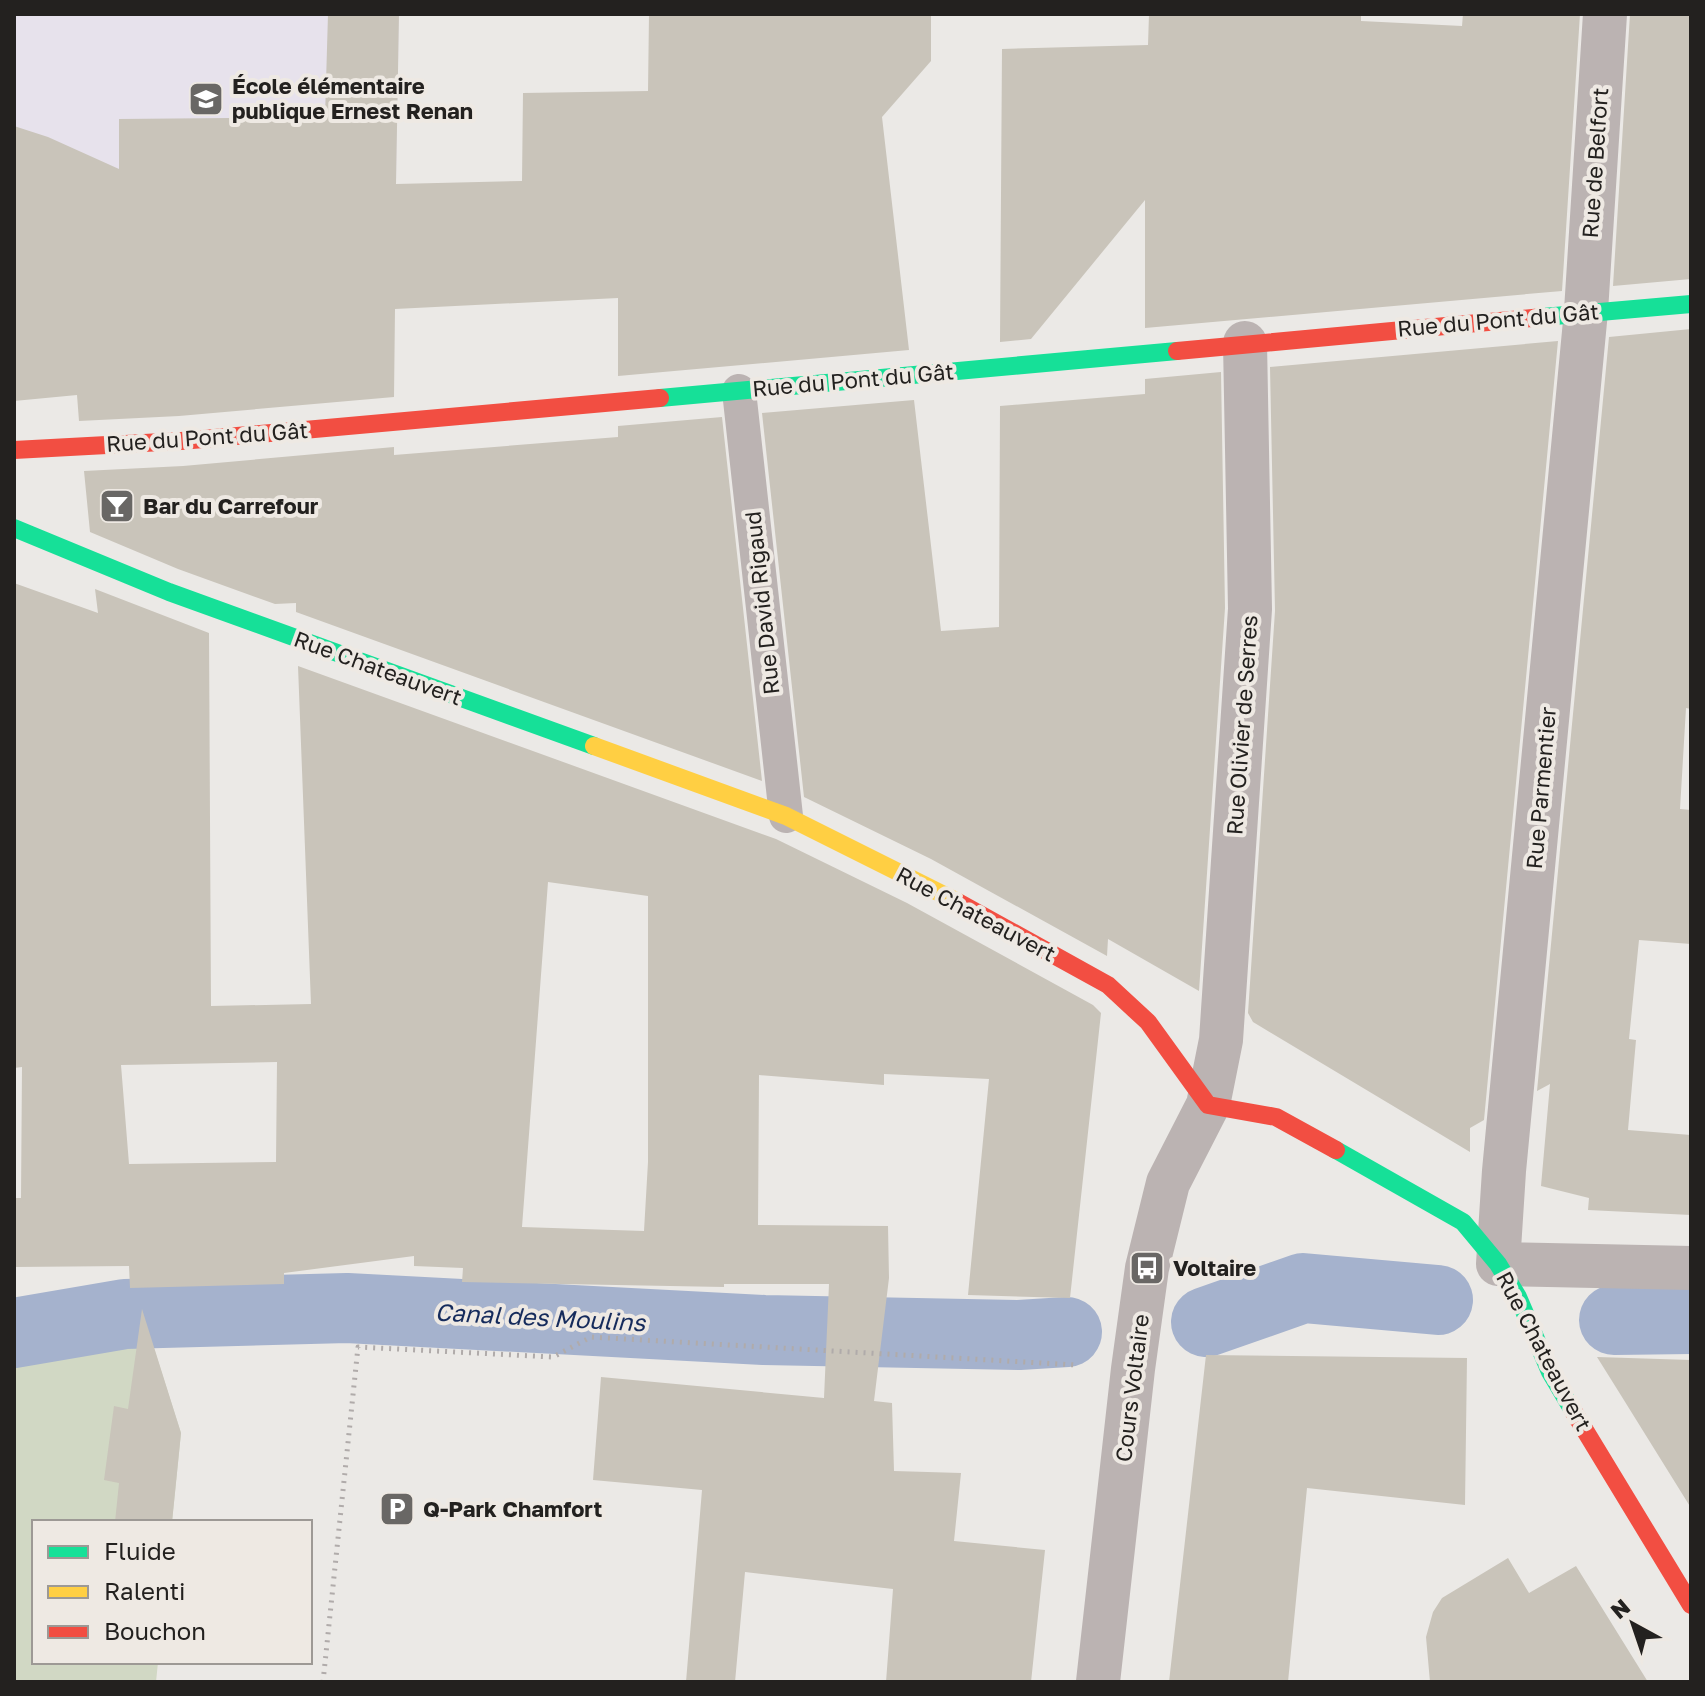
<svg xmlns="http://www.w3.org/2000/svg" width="1705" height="1696" font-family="'Golos Text',sans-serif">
<rect width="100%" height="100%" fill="#ebe9e6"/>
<path fill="#e7e2ec" d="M 14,14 L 399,14 L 396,184 L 14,195 Z"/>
<path fill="#d1d8c4" d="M 150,1336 L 181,1433 L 172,1522 L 34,1522 L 34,1662 L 158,1662 L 156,1682 L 14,1682 L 14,1354 Z"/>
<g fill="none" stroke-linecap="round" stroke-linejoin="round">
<path stroke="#a5b2cd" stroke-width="70" d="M 1614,1320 L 1691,1319
M 1206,1322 L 1303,1288 L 1438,1300
M 14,1333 L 125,1314 L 347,1308 L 764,1330 L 1019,1335 L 1067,1332"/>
</g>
<path fill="#c9c4ba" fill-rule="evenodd" d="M 328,14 L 399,14 L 396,184 L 522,181 L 523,93 L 648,91 L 649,14 L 931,14 L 931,61 L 882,117 L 909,350 L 618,376 L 618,298 L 395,309 L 394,397 L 179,416 L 79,421 L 77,395 L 14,401 L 14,126 L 48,137 L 119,169 L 119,119 L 325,117 Z
M 1149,14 L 1361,14 L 1361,21 L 1462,26 L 1463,14 L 1580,14 L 1562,291 L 1145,328 L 1145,200 L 1031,339 L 1000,342 L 1002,49 L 1148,45 Z
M 1630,14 L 1691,14 L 1691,279 L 1613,286 Z
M 1691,329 L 1691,709 L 1686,708 L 1680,809 L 1691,810 L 1691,944 L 1639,940 L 1629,1039 L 1636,1040 L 1628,1130 L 1691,1135 L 1691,1215 L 1588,1210 L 1589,1198 L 1541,1186 L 1550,1084 L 1537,1091 L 1609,337 Z
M 1558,341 L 1484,1120 L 1470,1128 L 1470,1152 L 1253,1022 L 1248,1013 L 1275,611 L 1270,367 Z
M 1221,372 L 1225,608 L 1199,991 L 1108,939 L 1107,956 L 931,859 L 804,797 L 762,413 L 914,400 L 941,631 L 999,627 L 1000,406 L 1145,394 L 1145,379 Z
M 722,417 L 762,781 L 296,612 L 296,603 L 275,604 L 178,569 L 90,532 L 84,471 L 183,466 L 394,447 L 394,455 L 618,437 L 618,426 Z
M 14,583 L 98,613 L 95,589 L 209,633 L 211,1006 L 311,1004 L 298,666 L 776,839 L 907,903 L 1093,1005 L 1101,1013 L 1070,1298 L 968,1295 L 989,1079 L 884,1074 L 884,1085 L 759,1075 L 758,1225 L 888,1226 L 889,1278 L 874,1401 L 892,1403 L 894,1471 L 961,1473 L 954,1541 L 1045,1550 L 1031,1682 L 886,1682 L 893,1589 L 745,1572 L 735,1682 L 686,1682 L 702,1490 L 593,1480 L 601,1377 L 824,1398 L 829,1284 L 724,1284 L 724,1287 L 462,1282 L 463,1268 L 414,1266 L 414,1256 L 284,1273 L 284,1284 L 130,1288 L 129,1266 L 14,1267 L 14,1198 L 21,1198 L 22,1067 L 14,1068 ZM 548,882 L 648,896 L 648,1162 L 644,1231 L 522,1227 ZM 277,1062 L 276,1162 L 129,1164 L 121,1065 Z
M 142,1309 L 181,1433 L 172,1522 L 115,1522 L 119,1483 L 104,1480 L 114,1406 L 128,1409 Z
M 1206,1355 L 1467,1358 L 1465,1505 L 1307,1488 L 1288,1682 L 1169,1682 Z
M 1597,1357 L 1691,1360 L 1691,1508 L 1622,1397 Z
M 1508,1558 L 1529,1593 L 1576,1566 L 1648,1682 L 1430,1682 L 1426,1637 L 1433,1612 L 1442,1598 Z"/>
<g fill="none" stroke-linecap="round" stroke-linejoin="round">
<path stroke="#b0abaa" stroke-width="5" stroke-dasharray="2 6" stroke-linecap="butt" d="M 323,1682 L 358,1347 L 553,1357 L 591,1337 L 1076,1365"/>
<path stroke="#bbb3b2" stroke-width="34" d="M 739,391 L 786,816"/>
<path stroke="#bbb3b2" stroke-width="44" d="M 1605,14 L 1586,311 L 1504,1171 L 1498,1264 L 1691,1268
M 1098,1682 L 1133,1369 L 1147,1268 L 1168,1183 L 1208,1105 L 1221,1040 L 1250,609 L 1245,343"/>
<path stroke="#16e098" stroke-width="18" d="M 1543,317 L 1691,304
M 660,398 L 1177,351
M 14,528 L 169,592 L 594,746
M 1336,1150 L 1463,1222 L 1498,1264 L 1518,1297 L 1550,1372 L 1572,1409"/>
<path stroke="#ffcf43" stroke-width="18" d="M 594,746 L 786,816 L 958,902"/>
<path stroke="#f24e42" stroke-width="18" d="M 1177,351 L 1543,317
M 14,450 L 181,441 L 660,398
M 958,902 L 1108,985 L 1148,1022 L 1208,1105 L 1276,1117 L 1336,1150
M 1572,1409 L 1691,1605"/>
</g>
<defs>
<g id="school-square" transform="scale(1.8)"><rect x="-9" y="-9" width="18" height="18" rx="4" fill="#696765" stroke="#eee9e3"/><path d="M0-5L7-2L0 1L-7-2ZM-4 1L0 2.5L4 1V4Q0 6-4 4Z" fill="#fff"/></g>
<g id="bar-square" transform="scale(1.8)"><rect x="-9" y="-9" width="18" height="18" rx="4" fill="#696765" stroke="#eee9e3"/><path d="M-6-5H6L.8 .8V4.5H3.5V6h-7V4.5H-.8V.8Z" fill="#fff"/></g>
<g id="bus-square" transform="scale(1.8)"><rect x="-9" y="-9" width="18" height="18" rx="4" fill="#696765" stroke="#eee9e3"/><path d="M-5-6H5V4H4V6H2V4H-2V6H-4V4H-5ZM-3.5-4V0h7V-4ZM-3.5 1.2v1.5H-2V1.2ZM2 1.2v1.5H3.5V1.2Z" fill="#fff"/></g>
<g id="parking-square" transform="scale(1.8)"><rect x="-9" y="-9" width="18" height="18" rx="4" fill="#696765" stroke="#eee9e3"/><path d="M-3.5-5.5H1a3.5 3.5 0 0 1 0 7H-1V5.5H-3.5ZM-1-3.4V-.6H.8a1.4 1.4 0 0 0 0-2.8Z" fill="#fff"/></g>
</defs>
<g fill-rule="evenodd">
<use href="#school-square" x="206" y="99"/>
<use href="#bar-square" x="117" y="506"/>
<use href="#bus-square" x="1147" y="1268"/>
<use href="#parking-square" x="397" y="1509"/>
</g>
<g text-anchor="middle" stroke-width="8" stroke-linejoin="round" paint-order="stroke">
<g font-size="22" font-weight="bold" fill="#23211f" stroke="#eee9e3" text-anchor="start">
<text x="232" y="94">École élémentaire<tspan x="232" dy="25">publique Ernest Renan</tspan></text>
<text x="143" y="514">Bar du Carrefour</text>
<text x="1173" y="1276">Voltaire</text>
<text x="423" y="1517">Q-Park Chamfort</text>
</g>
<g font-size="22" fill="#23211f" stroke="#eee9e3">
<text transform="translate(1595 163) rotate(-86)" y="8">Rue de Belfort</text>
<text transform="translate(1498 320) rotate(-5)" y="8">Rue du Pont du Gât</text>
<text transform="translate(853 380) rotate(-5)" y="8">Rue du Pont du Gât</text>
<text transform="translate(207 437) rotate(-4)" y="8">Rue du Pont du Gât</text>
<text transform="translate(762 603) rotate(-96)" y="8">Rue David Rigaud</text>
<text transform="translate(378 668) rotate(20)" y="8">Rue Chateauvert</text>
<text transform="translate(1242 725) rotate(-86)" y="8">Rue Olivier de Serres</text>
<text transform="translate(1541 788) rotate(-85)" y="8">Rue Parmentier</text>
<text transform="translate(976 914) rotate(28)" y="8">Rue Chateauvert</text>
<text transform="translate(1544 1351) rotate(62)" y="8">Rue Chateauvert</text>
<text transform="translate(1132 1388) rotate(-83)" y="8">Cours Voltaire</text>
</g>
<g font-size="24" font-style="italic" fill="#152b5c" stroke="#eee9e3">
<text transform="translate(540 1318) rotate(3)" y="8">Canal des Moulins</text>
</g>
</g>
<rect width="1705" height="1696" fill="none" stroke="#23211f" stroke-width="32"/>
<rect x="32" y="1520" width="280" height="144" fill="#eee9e3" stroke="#9d9995" stroke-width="2"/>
<rect x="48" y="1546" width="40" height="12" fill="#16e098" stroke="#9d9995" stroke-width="2"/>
<text x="104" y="1560" font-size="24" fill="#23211f">Fluide</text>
<rect x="48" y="1586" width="40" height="12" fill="#ffcf43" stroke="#9d9995" stroke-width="2"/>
<text x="104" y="1600" font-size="24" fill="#23211f">Ralenti</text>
<rect x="48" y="1626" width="40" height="12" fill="#f24e42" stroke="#9d9995" stroke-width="2"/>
<text x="104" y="1640" font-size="24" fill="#23211f">Bouchon</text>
<g transform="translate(1633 1624) rotate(320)" stroke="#eee9e3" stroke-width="6" paint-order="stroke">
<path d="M0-6L14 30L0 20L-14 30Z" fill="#23211f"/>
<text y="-12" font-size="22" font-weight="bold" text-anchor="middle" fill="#23211f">N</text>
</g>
</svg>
